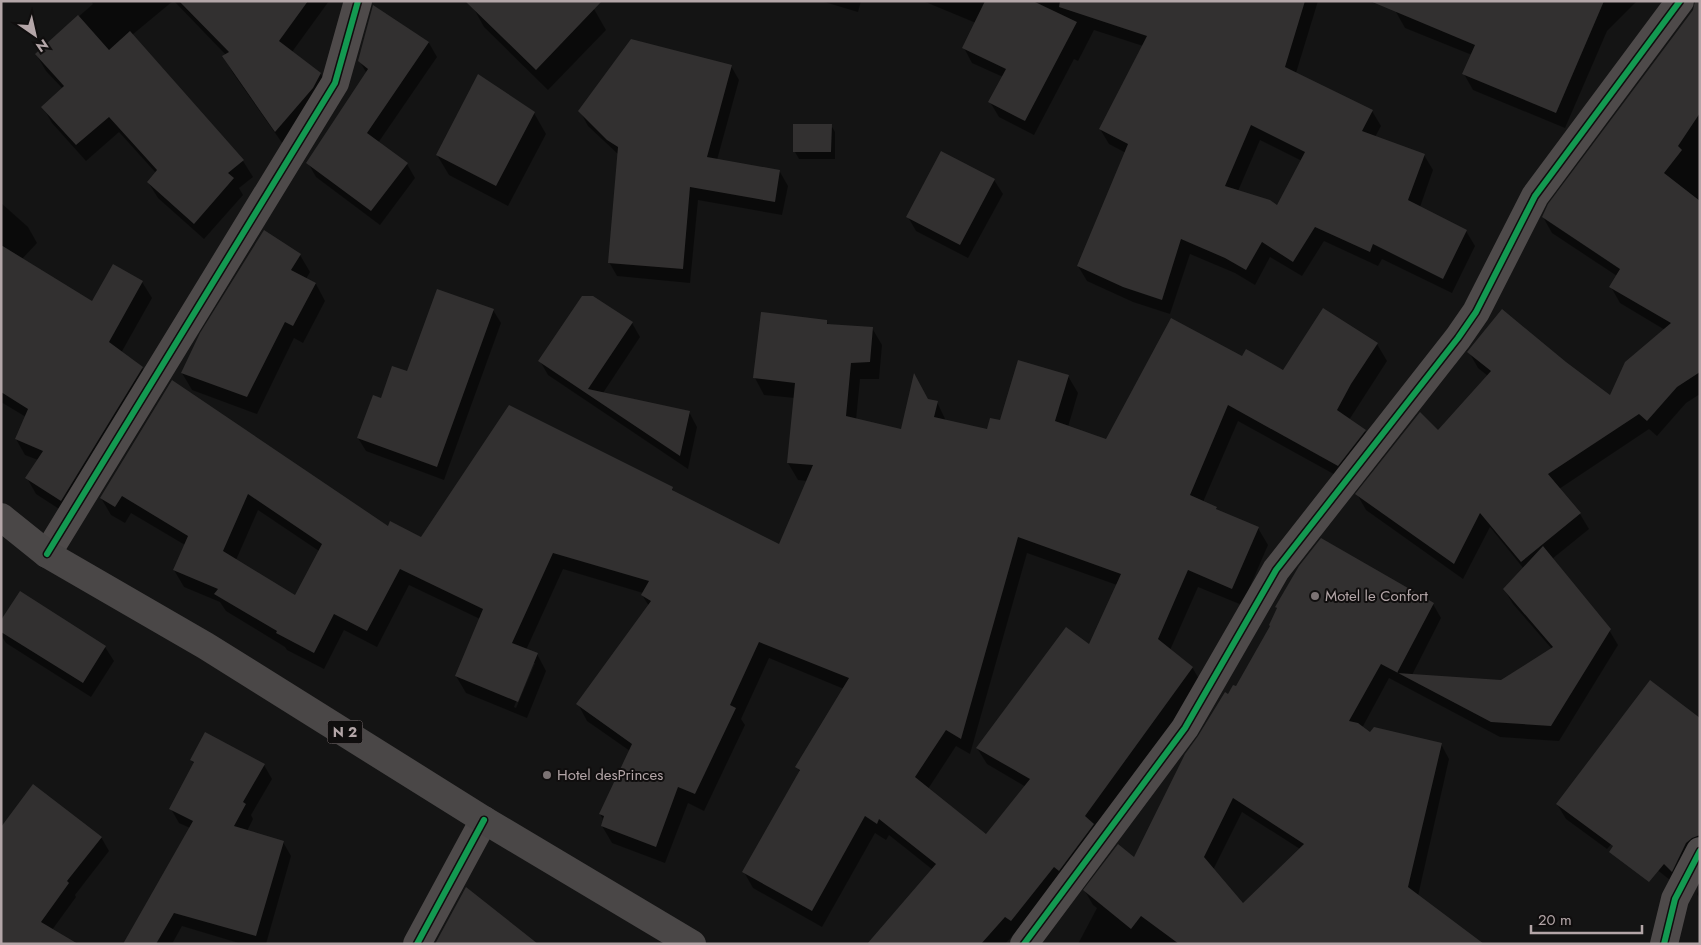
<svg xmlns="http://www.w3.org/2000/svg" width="1701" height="945" font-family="Jost,sans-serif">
<rect width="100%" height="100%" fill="#141414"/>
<path fill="#0007" fill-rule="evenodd" d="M 91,1 L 173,1 L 132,35 L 243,161 L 253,177 L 239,188 L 243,195 L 204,239 L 158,198 L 148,182 L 156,173 L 119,132 L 86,161 L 52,123 L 43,107 L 63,89 L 46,71 L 36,54 L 93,4 Z
M 174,1 L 329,1 L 292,52 L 321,74 L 330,91 L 285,147 L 233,73 L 224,57 L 226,55 Z
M 586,1 L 594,9 L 606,30 L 548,90 L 484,27 L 473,7 Z
M 821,1 L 861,1 L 858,12 Z
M 923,1 L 1318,1 L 1296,73 L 1372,111 L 1381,126 L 1375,137 L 1424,155 L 1433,170 L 1420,207 L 1466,231 L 1475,246 L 1452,293 L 1382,259 L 1378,266 L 1324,241 L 1302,276 L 1270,257 L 1255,285 L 1235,273 L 1190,254 L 1170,314 L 1133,302 L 1087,281 L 1078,266 L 1126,153 L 1109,144 L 1100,129 L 1143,46 L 1094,30 L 1078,61 L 1074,59 L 1034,135 L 999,117 L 990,102 L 1003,77 L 972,63 L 964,48 L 976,23 ZM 1260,140 L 1302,161 L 1278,207 L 1238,191 Z
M 1400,1 L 1637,1 L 1607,31 L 1565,128 L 1473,90 L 1464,74 L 1472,55 L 1405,28 L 1396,12 Z
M 1693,1 L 1700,1 L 1700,394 L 1686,403 L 1657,436 L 1649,429 L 1559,489 L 1580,514 L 1589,529 L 1552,559 L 1609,630 L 1618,645 L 1559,741 L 1500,737 L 1389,678 L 1362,728 L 1370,733 L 1441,744 L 1449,759 L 1418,896 L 1480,944 L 1078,944 L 1097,908 L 1093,905 L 1085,891 L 1134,858 L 1228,696 L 1236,688 L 1271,627 L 1278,610 L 1276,607 L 1433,604 L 1441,618 L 1412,675 L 1502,681 L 1552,649 L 1513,604 L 1504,589 L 1524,569 L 1490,527 L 1463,579 L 1366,510 L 1357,494 L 1438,432 L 1488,376 L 1478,368 L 1469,352 L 1565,363 L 1610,397 L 1665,330 L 1620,303 L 1611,287 L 1617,276 L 1552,233 L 1543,217 L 1694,11 L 1697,3 ZM 1242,812 L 1300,849 L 1243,905 L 1213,870 Z
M 374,7 L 429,43 L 437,57 L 378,143 L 407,164 L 415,178 L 380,225 L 316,177 L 308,163 L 367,74 L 359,60 Z
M 731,66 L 739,80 L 717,160 L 780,172 L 788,186 L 782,215 L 698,200 L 690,283 L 617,276 L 609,262 L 619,155 L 588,126 L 580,111 Z
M 479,76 L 534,113 L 546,134 L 508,206 L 449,175 L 437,155 Z
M 831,125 L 835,132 L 835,159 L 799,159 L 795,152 Z
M 994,180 L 1003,194 L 968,258 L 916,231 L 908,217 Z
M 1,203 L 28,227 L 37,243 L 22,259 L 93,303 L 142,282 L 152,298 L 121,353 L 142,368 L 151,384 L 70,516 L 36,494 L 27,478 L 38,460 L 25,455 L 16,439 L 26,417 L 1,402 Z
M 264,231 L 300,255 L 310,272 L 306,279 L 316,284 L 325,301 L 303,343 L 294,338 L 257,414 L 192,390 L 182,373 Z
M 593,297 L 632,323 L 640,337 L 603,393 L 689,412 L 697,427 L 688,469 L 548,375 L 540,361 Z
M 493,310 L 501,323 L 444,480 L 366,451 L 358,438 L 382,400 L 408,373 Z
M 826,321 L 829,325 L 872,328 L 882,345 L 879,379 L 860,379 L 856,420 L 902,430 L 928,400 L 937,402 L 946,421 L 988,431 L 1068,376 L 1078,393 L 1068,427 L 1107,441 L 1243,358 L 1283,371 L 1377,344 L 1387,361 L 1349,420 L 1365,431 L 1374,448 L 1348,482 L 1238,421 L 1203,502 L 1216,508 L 1218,511 L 1258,528 L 1268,545 L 1242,605 L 1198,587 L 1170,650 L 1192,667 L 1202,684 L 1021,937 L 1015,933 L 1005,944 L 868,944 L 933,870 L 889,835 L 886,840 L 875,833 L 822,927 L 753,888 L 744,872 L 800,772 L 797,767 L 844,689 L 769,658 L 741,719 L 745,725 L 704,811 L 688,803 L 665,863 L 612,843 L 602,826 L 604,821 L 600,814 L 630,751 L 587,721 L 578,704 L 649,606 L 642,595 L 643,593 L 563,569 L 526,650 L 537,654 L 546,671 L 527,718 L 466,693 L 456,676 L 480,619 L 409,585 L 377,647 L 344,630 L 324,669 L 287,650 L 285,647 L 226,611 L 220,602 L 184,587 L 174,570 L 185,545 L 131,513 L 125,523 L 111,515 L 101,498 L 172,382 L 389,528 L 421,538 L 672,488 L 674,492 L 779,545 L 807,481 L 798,480 L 788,463 L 795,398 L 764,395 L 755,378 ZM 258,510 L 319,551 L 296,597 L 236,560 ZM 1027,553 L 1117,585 L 1090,646 L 977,748 L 987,764 L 1026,787 L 987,835 L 928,789 L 956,746 L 970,754 ZM 532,663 L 535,663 L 516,708 L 514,707 Z
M 1,623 L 105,647 L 114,661 L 91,697 L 6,643 L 1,635 Z
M 1700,719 L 1700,853 L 1670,880 L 1617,838 L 1607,849 L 1566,819 L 1557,804 Z
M 191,760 L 264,765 L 272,779 L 251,815 L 253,819 L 247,831 L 283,842 L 291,856 L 266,944 L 242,944 L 182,926 L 172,944 L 124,944 L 190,828 L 179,823 L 171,809 L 194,764 Z
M 101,837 L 109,851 L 75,895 L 76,897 L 52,930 L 1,944 Z
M 1700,888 L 1700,899 L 1697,894 Z"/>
<path fill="#323030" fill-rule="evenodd" d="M 179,1 L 308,1 L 279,41 L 321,73 L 313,88 L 275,132 L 222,56 L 229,52 Z
M 465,1 L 602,1 L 536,70 Z
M 985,1 L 1033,1 L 1077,22 L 1025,121 L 988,102 L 1006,69 L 962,48 Z
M 1060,1 L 1305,1 L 1285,67 L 1373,110 L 1362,131 L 1425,154 L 1408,200 L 1467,230 L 1443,279 L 1373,244 L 1370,252 L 1315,227 L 1293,262 L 1262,242 L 1246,270 L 1225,258 L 1181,239 L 1162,300 L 1123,287 L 1077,266 L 1128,144 L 1099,129 L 1147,36 L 1059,7 ZM 1251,125 L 1305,152 L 1277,205 L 1270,200 L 1225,186 Z
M 1370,1 L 1604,1 L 1556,113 L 1462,74 L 1475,45 Z
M 1695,1 L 1700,1 L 1700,113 L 1678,146 L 1682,150 L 1664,173 L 1700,201 L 1700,372 L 1677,387 L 1647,421 L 1639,414 L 1548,474 L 1581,513 L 1521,562 L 1480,513 L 1454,564 L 1355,494 L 1420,412 L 1438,430 L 1491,371 L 1467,352 L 1502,309 L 1566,362 L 1610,395 L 1625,362 L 1671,323 L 1609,287 L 1620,269 L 1542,217 L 1548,204 L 1693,10 Z
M 373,5 L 429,42 L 367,133 L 408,163 L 371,211 L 306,163 L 368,69 L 358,61 Z
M 78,15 L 109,50 L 130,31 L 244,160 L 228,173 L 234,178 L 194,224 L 147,182 L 157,170 L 109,117 L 76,145 L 41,107 L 64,86 L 35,54 Z
M 631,39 L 732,65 L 707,157 L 780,170 L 775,202 L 690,187 L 683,269 L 608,263 L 618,147 L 607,140 L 578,111 Z
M 478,74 L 535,112 L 496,186 L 436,155 Z
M 793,124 L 832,124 L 831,152 L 793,152 Z
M 941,151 L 995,179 L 960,245 L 906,217 Z
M 264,230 L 301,254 L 291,270 L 316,283 L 293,326 L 285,322 L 247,397 L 181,373 L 200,333 Z
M 1,245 L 92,301 L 113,264 L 143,281 L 109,342 L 143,367 L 61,501 L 25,478 L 43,451 L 15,439 L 28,409 L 1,392 Z
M 437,289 L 494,309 L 437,467 L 357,438 L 373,395 L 381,398 L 392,366 L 407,371 Z
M 582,296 L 593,296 L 633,322 L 588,389 L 690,411 L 680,456 L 538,361 Z
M 1323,308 L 1378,343 L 1351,384 L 1337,410 L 1366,430 L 1338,466 L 1228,405 L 1190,495 L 1217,507 L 1216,509 L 1259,527 L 1232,589 L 1188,570 L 1158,639 L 1193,667 L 1085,816 L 1094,824 L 1059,871 L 1054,867 L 1011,921 L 1005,917 L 981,944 L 867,944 L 936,864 L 879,819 L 877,824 L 865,816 L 812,911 L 742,872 L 800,770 L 795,767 L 849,678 L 759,642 L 730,705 L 736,708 L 695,794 L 678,787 L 656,847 L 601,826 L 604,816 L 599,814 L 632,744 L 576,704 L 651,601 L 641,595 L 649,581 L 553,553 L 512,643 L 538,653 L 518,702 L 455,676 L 483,609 L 400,569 L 367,631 L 334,614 L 314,653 L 276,633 L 277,631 L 214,594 L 218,589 L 173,570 L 188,536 L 122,496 L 115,507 L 100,498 L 172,380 L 388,526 L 390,521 L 421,537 L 509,405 L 673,487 L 672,490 L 779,544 L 813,465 L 787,463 L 795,383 L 753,378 L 761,312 L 827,320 L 827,324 L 873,327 L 870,362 L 851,363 L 846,416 L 901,429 L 914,373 L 928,399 L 938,401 L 934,417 L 987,429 L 990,418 L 1000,420 L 1018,360 L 1069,375 L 1055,421 L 1106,439 L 1171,318 L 1242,356 L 1246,349 L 1283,370 ZM 248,494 L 322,544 L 295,595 L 223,551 ZM 1018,537 L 1121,574 L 1089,644 L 1066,627 L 976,748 L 1030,779 L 986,834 L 915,777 L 946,730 L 961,739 Z
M 1321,538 L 1434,603 L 1397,673 L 1501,680 L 1553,647 L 1503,589 L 1543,546 L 1611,629 L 1551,726 L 1491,722 L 1381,664 L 1349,721 L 1358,723 L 1370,732 L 1374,727 L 1442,743 L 1408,887 L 1484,944 L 1179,944 L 1141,916 L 1131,929 L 1083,890 L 1118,844 L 1134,857 L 1185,754 L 1198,736 L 1225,692 L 1228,694 L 1233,685 L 1236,686 L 1270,626 L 1269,625 L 1277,608 L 1275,607 L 1299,566 ZM 1233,798 L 1304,844 L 1243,903 L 1204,857 Z
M 20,591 L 106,646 L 83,683 L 1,632 L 1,620 Z
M 1650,680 L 1700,718 L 1700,835 L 1692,838 L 1686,843 L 1672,872 L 1664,864 L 1649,882 L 1609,852 L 1613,846 L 1556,804 Z
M 205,732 L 265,764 L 243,802 L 246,804 L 234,826 L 284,841 L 256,936 L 174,913 L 156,944 L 123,944 L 193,821 L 169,809 L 194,762 L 190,760 Z
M 33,784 L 102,837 L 67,881 L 69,883 L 41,922 L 78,944 L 1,944 L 1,827 Z
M 466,887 L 538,944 L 435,944 Z"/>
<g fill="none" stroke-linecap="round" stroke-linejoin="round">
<path stroke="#4e4a4a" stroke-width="28" d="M 47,554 L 335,83 L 358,1
M 417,944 L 484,820
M 1024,944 L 1185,728 L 1276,570 L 1458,338 L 1476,312 L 1535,196 L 1680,1
M 1664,944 L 1675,899 L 1700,851"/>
<path stroke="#4a4747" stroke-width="28" d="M 1,517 L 47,554 L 206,646 L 484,820 L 692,944"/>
<g stroke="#100e0e" stroke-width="9">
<path id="cycleway" d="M 47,554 L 335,83 L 358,1
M 417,944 L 484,820
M 1024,944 L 1185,728 L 1276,570 L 1458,338 L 1476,312 L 1535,196 L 1680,1
M 1664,944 L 1675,899 L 1700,851"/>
</g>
<use href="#cycleway" stroke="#139951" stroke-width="6"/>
</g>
<g fill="#7c7374" stroke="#100e0e" stroke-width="2">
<circle cx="1315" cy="596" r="5"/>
<circle cx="547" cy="775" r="5"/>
</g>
<g text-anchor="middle" stroke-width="4" stroke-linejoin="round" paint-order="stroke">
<rect fill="#100e0e" stroke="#83787a" stroke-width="1" x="327.5" y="720.5" width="35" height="23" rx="4"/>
<g font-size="14" font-weight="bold" fill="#b4a6a8">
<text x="345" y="737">N 2</text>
</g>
<g font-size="15" fill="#b4a6a8" stroke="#100e0e" text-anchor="start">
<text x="1325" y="601">Motel le Confort</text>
<text x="557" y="780">Hotel desPrinces</text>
</g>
</g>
<rect width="1701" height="945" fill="none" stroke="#b4a6a8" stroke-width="5"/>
<g transform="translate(35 35) rotate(146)" stroke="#100e0e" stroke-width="4" paint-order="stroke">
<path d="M0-4L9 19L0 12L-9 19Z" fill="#b4a6a8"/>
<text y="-8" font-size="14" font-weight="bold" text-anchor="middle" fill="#b4a6a8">N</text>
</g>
<path d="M1531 925v8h111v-8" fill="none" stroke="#b4a6a8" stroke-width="2.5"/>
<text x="1538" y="925" font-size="15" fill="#b4a6a8" stroke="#100e0e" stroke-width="4" paint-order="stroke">20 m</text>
</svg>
